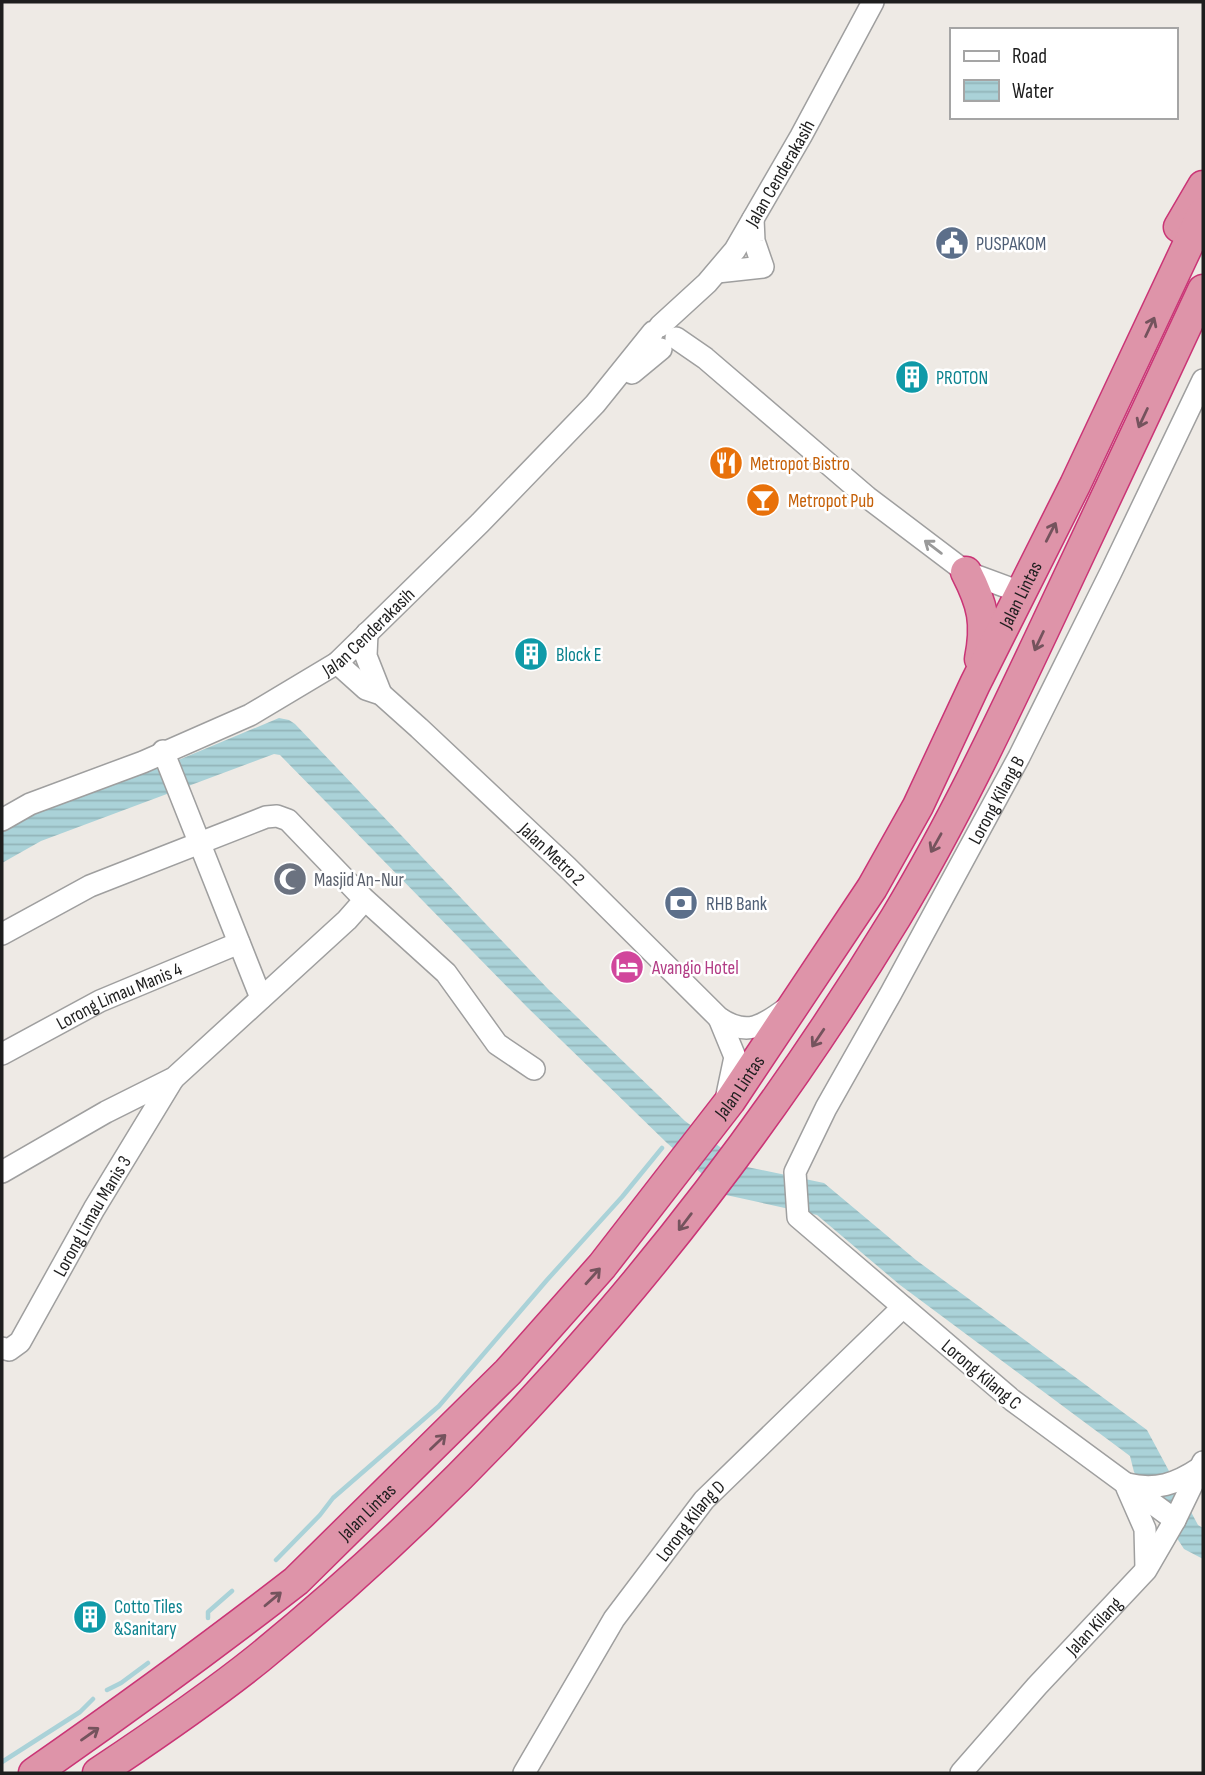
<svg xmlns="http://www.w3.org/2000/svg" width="1205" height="1775" font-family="'Sofia Sans Condensed',sans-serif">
<defs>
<pattern id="water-rules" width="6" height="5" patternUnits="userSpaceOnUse" patternTransform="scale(1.75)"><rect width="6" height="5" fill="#aad2d8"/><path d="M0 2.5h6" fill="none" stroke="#92b4b9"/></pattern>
</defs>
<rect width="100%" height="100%" fill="#eeeae5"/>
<path fill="url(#water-rules)" d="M 279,718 L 289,720 L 295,724 L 548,989 L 685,1121 L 747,1167 L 824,1183 L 916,1260 L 1147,1430 L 1198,1525 L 1203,1528 L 1203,1559 L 1184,1549 L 1134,1472 L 1130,1456 L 900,1285 L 817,1215 L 726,1195 L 667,1143 L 527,1007 L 280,755 L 274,754 L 41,841 L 2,863 L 2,831 L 34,812 L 176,761 Z"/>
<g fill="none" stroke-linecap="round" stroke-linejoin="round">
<path stroke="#aad2d8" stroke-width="4.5" d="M 276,1560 L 320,1515 L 333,1498 L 439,1406 L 547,1280 L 622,1197 L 662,1148
M 208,1618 L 208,1612 L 232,1591
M 107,1690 L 121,1683 L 148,1663
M 2,1762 L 80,1712 L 93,1699"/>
<g stroke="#9f9f9f" stroke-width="24">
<g id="minor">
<path d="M 717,272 L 763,267 L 754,241 L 753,219"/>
<path id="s1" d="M 660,326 L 707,283 L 735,250 L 801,136 L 873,2"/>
<path d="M 676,338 L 705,358 L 867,497 L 966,572 L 1020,592"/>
<path d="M 632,373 L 661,349"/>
<path d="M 367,633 L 366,656 L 381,694"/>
<path id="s2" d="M 337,663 L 366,689 L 381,694 L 419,728 L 567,867 L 719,1018 C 747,1037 763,1026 787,1008"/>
<path d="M 163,751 L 261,998"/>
<path id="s3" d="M 2,820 L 30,804 L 143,762 L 250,715 L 337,663 L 480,523 L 595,404 L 653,332"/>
<path d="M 362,897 L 446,973 L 497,1044 L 534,1069"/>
<path d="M 2,934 L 90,886 L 266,817 L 277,816 L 288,820 L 362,897 L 362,903 L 347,920 L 174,1078 L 106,1112 L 2,1172"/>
<path d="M 719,1018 L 735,1057 L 727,1095"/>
<path id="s4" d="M 2,1054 L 100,1001 L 239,943"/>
<path id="s5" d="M 2,1348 L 9,1350 L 20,1342 L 94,1209 L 173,1079"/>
<path d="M 1127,1484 C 1156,1491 1176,1484 1200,1468"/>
<path d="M 1127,1488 L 1145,1529 L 1146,1568"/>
<path id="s6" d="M 1175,1520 L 1012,1400 L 798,1217 L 795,1172 L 826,1108 L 891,993 L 1019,757 L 1111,572 L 1203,380"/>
<path id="s7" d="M 524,1773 L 614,1619 L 704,1500 L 903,1307"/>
<path id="s8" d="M 961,1773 L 1037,1686 L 1146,1570 L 1175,1520 L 1203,1462"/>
</g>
</g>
<g stroke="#ca3576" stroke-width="33">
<g id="highway">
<path d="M 1179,227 L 1203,186"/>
<path d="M 966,572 C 983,605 987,623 980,659"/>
<path id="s9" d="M 34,1773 C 123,1711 211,1647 296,1581 L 508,1372 L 602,1266 L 730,1101 L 872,888 L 918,806 L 975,684 L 1075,485 L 1203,213"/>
<path d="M 98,1773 C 152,1737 208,1699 259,1658 C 513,1451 726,1196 896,917 C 953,822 1000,723 1047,623 C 1100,512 1151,401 1203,290"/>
</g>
</g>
<use href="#minor" stroke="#fff" stroke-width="21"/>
<use href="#highway" stroke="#de94a9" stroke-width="30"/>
</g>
<defs><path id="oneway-shaft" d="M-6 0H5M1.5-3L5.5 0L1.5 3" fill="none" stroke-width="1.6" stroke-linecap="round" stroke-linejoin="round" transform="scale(1.75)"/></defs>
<g stroke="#74535d">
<use href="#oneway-shaft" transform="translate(1150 327) rotate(-65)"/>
<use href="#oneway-shaft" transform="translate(1143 418) rotate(115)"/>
<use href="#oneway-shaft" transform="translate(1051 532) rotate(-63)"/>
<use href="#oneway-shaft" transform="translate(1039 641) rotate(115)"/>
<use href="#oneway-shaft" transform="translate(936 843) rotate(119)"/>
<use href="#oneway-shaft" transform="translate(818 1038) rotate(124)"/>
<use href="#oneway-shaft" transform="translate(685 1222) rotate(127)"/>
<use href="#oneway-shaft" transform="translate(593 1276) rotate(-48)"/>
<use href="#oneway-shaft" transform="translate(438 1442) rotate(-44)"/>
<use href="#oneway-shaft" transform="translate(273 1599) rotate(-40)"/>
<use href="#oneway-shaft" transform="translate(90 1734) rotate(-35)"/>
</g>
<use stroke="#9a9a9a" href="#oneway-shaft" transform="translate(933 547) rotate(-143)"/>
<defs>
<g id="civic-disc" transform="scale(1.75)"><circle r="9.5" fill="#5c6f8a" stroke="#fff"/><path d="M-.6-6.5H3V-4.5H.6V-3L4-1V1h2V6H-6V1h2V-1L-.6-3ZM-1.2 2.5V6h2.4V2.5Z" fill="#fff"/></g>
<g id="building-disc" transform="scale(1.75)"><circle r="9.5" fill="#0f9aa8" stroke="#fff"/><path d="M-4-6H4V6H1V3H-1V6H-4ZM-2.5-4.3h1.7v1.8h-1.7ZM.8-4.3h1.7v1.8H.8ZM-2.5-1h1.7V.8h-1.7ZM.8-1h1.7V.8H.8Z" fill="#fff"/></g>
<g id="restaurant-disc" transform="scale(1.75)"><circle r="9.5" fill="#e8710a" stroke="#fff"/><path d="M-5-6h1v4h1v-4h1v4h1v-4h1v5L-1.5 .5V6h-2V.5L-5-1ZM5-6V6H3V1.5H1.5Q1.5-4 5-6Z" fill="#fff"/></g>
<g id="bar-disc" transform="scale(1.75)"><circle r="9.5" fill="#e8710a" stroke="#fff"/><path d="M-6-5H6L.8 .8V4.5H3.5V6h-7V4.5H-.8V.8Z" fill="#fff"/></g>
<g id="mosque-disc" transform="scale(1.75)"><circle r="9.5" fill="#6b7280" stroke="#fff"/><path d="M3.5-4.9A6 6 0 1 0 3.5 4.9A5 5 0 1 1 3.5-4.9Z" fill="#fff"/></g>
<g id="bank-disc" transform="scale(1.75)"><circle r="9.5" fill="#5c6f8a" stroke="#fff"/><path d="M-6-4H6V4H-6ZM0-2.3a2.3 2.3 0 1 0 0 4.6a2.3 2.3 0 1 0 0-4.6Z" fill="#fff"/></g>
<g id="hotel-disc" transform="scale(1.75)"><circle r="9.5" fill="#d1479c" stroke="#fff"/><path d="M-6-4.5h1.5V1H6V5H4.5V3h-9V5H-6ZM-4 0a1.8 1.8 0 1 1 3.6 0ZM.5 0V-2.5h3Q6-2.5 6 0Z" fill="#fff"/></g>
</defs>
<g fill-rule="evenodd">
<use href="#civic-disc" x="952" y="243"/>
<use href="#building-disc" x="912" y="377"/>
<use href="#restaurant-disc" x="726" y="463"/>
<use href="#bar-disc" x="763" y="500"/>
<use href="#building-disc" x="531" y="654"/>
<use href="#mosque-disc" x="290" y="879"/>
<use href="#bank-disc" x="681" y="903"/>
<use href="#hotel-disc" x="627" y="967"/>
<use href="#building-disc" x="90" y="1617"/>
</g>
<g text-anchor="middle" stroke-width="5" stroke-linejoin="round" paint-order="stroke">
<g font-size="19" fill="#1e1e1e" stroke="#fff">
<text dy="7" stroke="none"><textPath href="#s1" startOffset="196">Jalan Cenderakasih</textPath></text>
<text dy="7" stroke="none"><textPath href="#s9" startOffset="1558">Jalan Lintas</textPath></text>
<text dy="7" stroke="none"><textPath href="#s3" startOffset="415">Jalan Cenderakasih</textPath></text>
<text dy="7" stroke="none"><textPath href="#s6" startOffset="952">Lorong Kilang B</textPath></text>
<text dy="7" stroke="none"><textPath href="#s2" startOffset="289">Jalan Metro 2</textPath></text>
<text dy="7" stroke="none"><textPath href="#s4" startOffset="131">Lorong Limau Manis 4</textPath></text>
<text dy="7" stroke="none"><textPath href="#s9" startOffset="990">Jalan Lintas</textPath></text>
<text dy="7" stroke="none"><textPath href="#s5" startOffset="166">Lorong Limau Manis 3</textPath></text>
<text transform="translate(982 1374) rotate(40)" y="7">Lorong Kilang C</text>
<text dy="7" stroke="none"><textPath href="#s9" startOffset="424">Jalan Lintas</textPath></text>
<text dy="7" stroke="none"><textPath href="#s7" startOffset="303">Lorong Kilang D</textPath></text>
<text dy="7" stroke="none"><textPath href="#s8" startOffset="198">Jalan Kilang</textPath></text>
</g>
<g font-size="19" fill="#4e5e75" stroke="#fff" text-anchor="start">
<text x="976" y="250">PUSPAKOM</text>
<text x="706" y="910">RHB Bank</text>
</g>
<g font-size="19" fill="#0d838f" stroke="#fff" text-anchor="start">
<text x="936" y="384">PROTON</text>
<text x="556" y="661">Block E</text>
<text x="114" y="1613">Cotto Tiles<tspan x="114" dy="22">&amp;Sanitary</tspan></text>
</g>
<g font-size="19" fill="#c56008" stroke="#fff" text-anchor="start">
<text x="750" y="470">Metropot Bistro</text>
<text x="788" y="507">Metropot Pub</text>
</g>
<g font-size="19" fill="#5b616d" stroke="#fff" text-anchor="start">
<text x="314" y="886">Masjid An-Nur</text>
</g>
<g font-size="19" fill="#b23c85" stroke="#fff" text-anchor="start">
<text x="652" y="974">Avangio Hotel</text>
</g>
</g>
<rect width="1205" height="1775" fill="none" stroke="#1e1e1e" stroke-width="7"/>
<rect x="950" y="28" width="228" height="91" fill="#ffffff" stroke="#a5a5a5" stroke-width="2"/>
<rect x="964" y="51" width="35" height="10" fill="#ffffff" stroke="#a5a5a5" stroke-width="2"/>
<text x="1012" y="63" font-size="21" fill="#1e1e1e">Road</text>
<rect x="964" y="80" width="35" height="21" fill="url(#water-rules)" stroke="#a5a5a5" stroke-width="2"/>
<text x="1012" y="98" font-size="21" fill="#1e1e1e">Water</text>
</svg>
